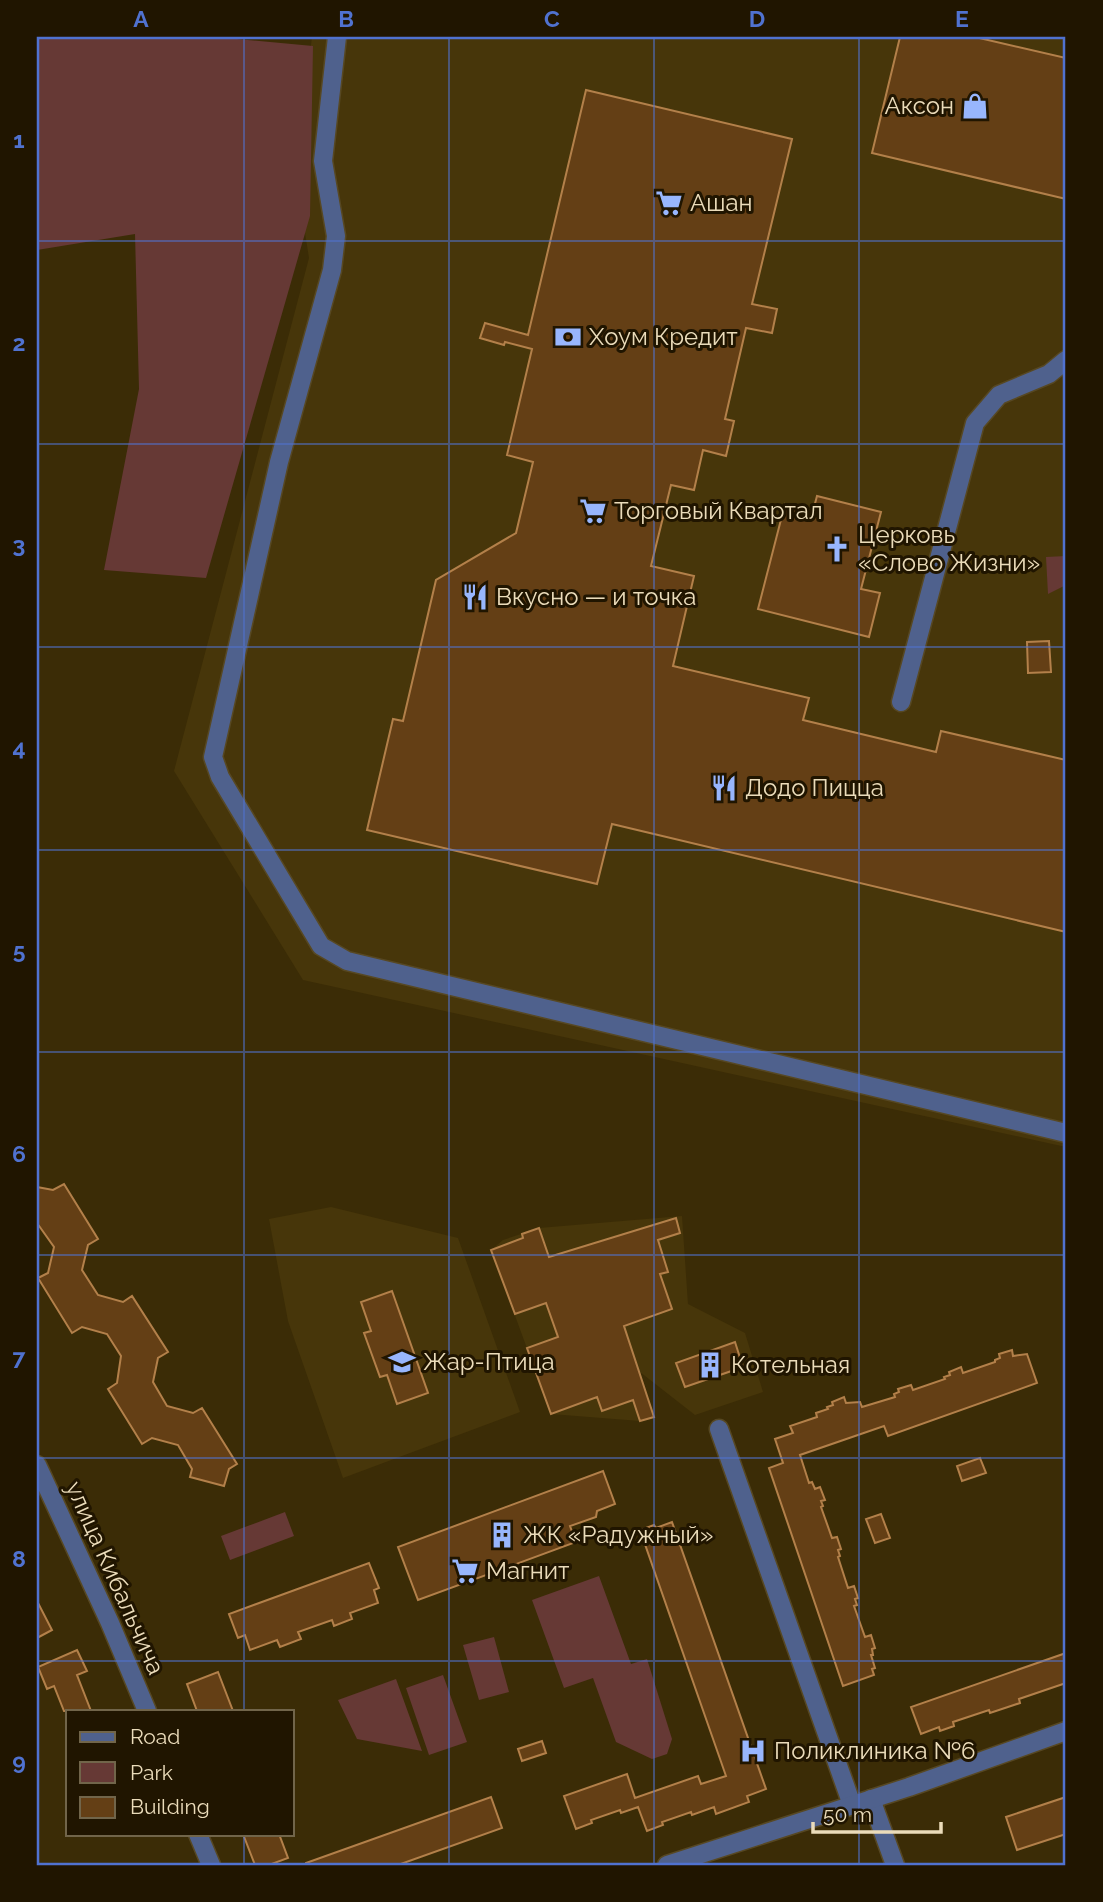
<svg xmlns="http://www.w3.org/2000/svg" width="1103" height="1902" font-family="Raleway,sans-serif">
<rect width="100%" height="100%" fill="#3b2c06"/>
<path fill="#47360a" d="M 312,37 L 1066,37 L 1066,1147 L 303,980 L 174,771 L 309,258 L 295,170 Z
M 331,1207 L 458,1238 L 520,1412 L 343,1478 L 288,1321 L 269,1219 Z
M 682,1216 L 688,1304 L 745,1333 L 763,1392 L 695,1415 L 640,1372 L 654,1417 L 640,1421 L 551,1414 L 491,1250 L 503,1240 L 539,1228 Z"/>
<path fill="#663935" d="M 37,37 L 215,37 L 313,46 L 310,216 L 206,578 L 104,570 L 139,389 L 135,234 L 37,250 Z
M 1066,556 L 1066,585 L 1048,594 L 1046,557 Z
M 285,1512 L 294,1536 L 230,1560 L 221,1536 Z
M 599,1576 L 631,1664 L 647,1659 L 672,1739 L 667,1754 L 652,1759 L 616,1742 L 593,1678 L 564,1688 L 532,1600 Z
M 494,1637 L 509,1692 L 479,1700 L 463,1645 Z
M 443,1675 L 467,1742 L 429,1755 L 406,1688 Z
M 396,1679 L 422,1751 L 357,1739 L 338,1700 Z"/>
<path fill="#643f15" stroke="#b3804a" stroke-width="2" d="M 900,37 L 975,37 L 1066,58 L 1066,199 L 872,153 Z
M 586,90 L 792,139 L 752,304 L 777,309 L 772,333 L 746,328 L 725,419 L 734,421 L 726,456 L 703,450 L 694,490 L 671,485 L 651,566 L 694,576 L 673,666 L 809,698 L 803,720 L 936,752 L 941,731 L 1066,760 L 1066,932 L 612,824 L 597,884 L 367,830 L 393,719 L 403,721 L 436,580 L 516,533 L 533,462 L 507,455 L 532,349 L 505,342 L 504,345 L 480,338 L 485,323 L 528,335 Z
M 817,496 L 881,512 L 861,589 L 880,593 L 869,637 L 758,609 L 785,504 L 813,511 Z
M 1049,641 L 1051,672 L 1028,673 L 1027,642 Z
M 64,1184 L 98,1239 L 88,1245 L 82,1270 L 98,1295 L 123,1302 L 132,1296 L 168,1352 L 158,1358 L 153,1382 L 167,1406 L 193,1413 L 202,1408 L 237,1464 L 229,1469 L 224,1486 L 190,1477 L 192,1469 L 178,1445 L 152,1438 L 142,1444 L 108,1389 L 117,1383 L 121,1356 L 107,1334 L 82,1327 L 72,1333 L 38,1278 L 48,1273 L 54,1247 L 37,1223 L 37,1187 L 53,1190 Z
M 676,1218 L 680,1233 L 658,1240 L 668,1272 L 660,1274 L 672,1309 L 624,1326 L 654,1417 L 640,1421 L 633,1400 L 602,1411 L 597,1397 L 551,1414 L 527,1348 L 558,1337 L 546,1303 L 515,1314 L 491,1250 L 523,1238 L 522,1234 L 539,1228 L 549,1257 Z
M 392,1291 L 428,1393 L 397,1404 L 387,1375 L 380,1377 L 364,1333 L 371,1331 L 361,1302 Z
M 735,1342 L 743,1367 L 685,1387 L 676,1363 Z
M 1012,1350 L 1013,1356 L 1027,1354 L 1037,1383 L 888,1436 L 884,1426 L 800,1455 L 809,1483 L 812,1482 L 815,1489 L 820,1487 L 825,1500 L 821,1501 L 823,1506 L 821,1507 L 832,1538 L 837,1537 L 841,1549 L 838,1550 L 840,1556 L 838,1557 L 848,1588 L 854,1586 L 858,1598 L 855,1599 L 857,1605 L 854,1606 L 865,1637 L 871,1635 L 875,1648 L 872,1649 L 873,1655 L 871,1655 L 875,1668 L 872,1669 L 874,1675 L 843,1686 L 769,1468 L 783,1463 L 775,1439 L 793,1433 L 790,1426 L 817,1417 L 816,1413 L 828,1409 L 827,1407 L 833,1405 L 832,1402 L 844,1397 L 846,1403 L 860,1402 L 862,1407 L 895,1397 L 894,1394 L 899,1392 L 898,1389 L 911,1385 L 913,1390 L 945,1379 L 944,1377 L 950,1375 L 949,1372 L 961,1367 L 963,1373 L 995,1362 L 995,1360 L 1000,1358 L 999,1354 Z
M 980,1458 L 986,1473 L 962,1481 L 957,1466 Z
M 603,1471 L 615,1504 L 597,1511 L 596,1517 L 570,1526 L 576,1542 L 418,1600 L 398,1547 Z
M 881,1514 L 890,1538 L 875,1543 L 866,1519 Z
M 672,1522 L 766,1789 L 747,1796 L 749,1802 L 716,1814 L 714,1807 L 692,1815 L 691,1812 L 662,1822 L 663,1825 L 647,1831 L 638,1807 L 621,1813 L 620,1810 L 591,1820 L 592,1823 L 576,1829 L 564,1796 L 627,1774 L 635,1798 L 698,1776 L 701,1784 L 726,1776 L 640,1530 L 654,1525 L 656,1528 Z
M 369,1563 L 379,1588 L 374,1590 L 378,1603 L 350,1613 L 352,1619 L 334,1626 L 332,1620 L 298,1632 L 301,1639 L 280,1647 L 277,1640 L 250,1650 L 245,1635 L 238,1638 L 229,1614 Z
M 37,1601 L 52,1630 L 37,1638 Z
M 77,1650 L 87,1671 L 77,1675 L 91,1711 L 64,1711 L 54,1686 L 47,1689 L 38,1667 Z
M 1066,1653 L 1066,1683 L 1019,1699 L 1020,1703 L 990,1713 L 989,1710 L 953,1722 L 954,1726 L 940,1731 L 939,1727 L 921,1734 L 911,1707 Z
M 218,1672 L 233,1711 L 197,1711 L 187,1684 Z
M 542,1741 L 546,1753 L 522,1761 L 518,1749 Z
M 491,1797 L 502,1828 L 398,1865 L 306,1865 L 306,1863 Z
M 1066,1797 L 1066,1834 L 1017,1850 L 1006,1817 Z
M 243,1834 L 279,1834 L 288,1858 L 269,1865 L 255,1865 Z"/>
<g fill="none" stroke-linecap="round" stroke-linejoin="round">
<g stroke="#574823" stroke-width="21">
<path id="minor" d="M 337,37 L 323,161 L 336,236 L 332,270 L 279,462 L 213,757 L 220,777 L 321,946 L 347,961 L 1066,1133
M 901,702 L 975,423 L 999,395 L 1049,374 L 1066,360
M 719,1429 L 852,1805
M 871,1799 L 895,1865"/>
</g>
<g stroke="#574823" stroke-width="21">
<path id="tertiary" d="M 37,1465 L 110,1623 L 147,1711
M 198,1834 L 211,1865
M 667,1865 L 909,1787 L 1066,1731"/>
</g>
<use href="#minor" stroke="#4f618d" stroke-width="18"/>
<use href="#tertiary" stroke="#4f618d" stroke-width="18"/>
</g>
<path fill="none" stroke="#5072d0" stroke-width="2" stroke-opacity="0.55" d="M 244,37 L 244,1711M 449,37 L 449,1865M 654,37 L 654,1865M 859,37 L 859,1865M 37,241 L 1066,241M 37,444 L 1066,444M 37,647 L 1066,647M 37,850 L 1066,850M 37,1052 L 1066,1052M 37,1255 L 1066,1255M 37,1458 L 1066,1458M 37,1661 L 1066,1661M 244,1834 L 244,1865"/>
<defs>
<g id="shop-bare" transform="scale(2.1)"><path d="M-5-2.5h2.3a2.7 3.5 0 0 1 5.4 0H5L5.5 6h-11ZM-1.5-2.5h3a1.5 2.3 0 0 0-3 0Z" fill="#98b6fd" stroke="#201500" stroke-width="2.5" paint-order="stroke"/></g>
<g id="supermarket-bare" transform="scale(2.1)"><path d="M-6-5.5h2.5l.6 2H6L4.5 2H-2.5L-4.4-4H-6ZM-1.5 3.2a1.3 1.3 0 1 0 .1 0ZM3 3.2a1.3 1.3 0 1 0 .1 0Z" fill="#98b6fd" stroke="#201500" stroke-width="2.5" paint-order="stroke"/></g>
<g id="bank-bare" transform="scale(2.1)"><path d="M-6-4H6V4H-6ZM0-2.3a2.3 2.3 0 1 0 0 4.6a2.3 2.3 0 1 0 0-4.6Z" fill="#98b6fd" stroke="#201500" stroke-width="2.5" paint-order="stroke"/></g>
<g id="church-bare" transform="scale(2.1)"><path d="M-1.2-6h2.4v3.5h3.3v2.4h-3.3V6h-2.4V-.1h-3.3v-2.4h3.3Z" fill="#98b6fd" stroke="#201500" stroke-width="2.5" paint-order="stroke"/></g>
<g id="restaurant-bare" transform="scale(2.1)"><path d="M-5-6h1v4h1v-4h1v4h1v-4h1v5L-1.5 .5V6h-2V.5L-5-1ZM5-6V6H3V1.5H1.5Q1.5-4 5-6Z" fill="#98b6fd" stroke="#201500" stroke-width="2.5" paint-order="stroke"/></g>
<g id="school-bare" transform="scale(2.1)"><path d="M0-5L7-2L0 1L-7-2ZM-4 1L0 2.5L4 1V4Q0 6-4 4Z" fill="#98b6fd" stroke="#201500" stroke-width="2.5" paint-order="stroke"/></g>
<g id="building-bare" transform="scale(2.1)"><path d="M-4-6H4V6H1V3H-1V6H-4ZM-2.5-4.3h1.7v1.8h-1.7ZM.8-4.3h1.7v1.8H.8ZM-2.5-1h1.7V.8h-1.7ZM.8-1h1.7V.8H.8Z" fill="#98b6fd" stroke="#201500" stroke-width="2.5" paint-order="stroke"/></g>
<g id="hospital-bare" transform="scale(2.1)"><path d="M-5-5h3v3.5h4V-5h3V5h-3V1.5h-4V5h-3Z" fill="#98b6fd" stroke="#201500" stroke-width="2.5" paint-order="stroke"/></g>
</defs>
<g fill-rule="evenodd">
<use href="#shop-bare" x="975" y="106"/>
<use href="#supermarket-bare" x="669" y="203"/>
<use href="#bank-bare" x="568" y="337"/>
<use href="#supermarket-bare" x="593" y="511"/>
<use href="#church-bare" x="837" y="549"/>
<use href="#restaurant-bare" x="475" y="597"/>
<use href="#restaurant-bare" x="724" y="788"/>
<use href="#school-bare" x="402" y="1362"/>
<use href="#building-bare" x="710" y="1365"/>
<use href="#building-bare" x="502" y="1535"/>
<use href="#supermarket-bare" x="465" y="1571"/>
<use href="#hospital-bare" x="753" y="1751"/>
</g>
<g text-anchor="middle" stroke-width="6" stroke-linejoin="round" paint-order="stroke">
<g font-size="24" fill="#ebdcba" stroke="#201500" text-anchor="start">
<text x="954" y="114" text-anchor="end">Аксон</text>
<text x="690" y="211">Ашан</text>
<text x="589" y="345">Хоум Кредит</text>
<text x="614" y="519">Торговый Квартал</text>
<text x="858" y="543">Церковь<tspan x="858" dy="28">«Слово Жизни»</tspan></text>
<text x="496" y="605">Вкусно — и точка</text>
<text x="745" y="796">Додо Пицца</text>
<text x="423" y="1370">Жар-Птица</text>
<text x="731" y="1373">Котельная</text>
<text x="523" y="1543">ЖК «Радужный»</text>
<text x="486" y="1579">Магнит</text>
<text x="774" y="1759">Поликлиника №6</text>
</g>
<g font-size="24" fill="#ebdcba" stroke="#201500">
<text transform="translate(115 1578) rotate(66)" y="8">улица Кибальчича</text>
</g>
</g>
<rect width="1103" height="1902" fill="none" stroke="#201500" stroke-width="77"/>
<rect x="66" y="1710" width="228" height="126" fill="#201500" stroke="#71654a" stroke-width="2"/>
<rect x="80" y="1732" width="35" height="10" fill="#4f618d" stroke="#71654a" stroke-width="2"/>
<text x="130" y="1744" font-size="21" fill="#ebdcba">Road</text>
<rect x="80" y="1762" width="35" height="21" fill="#663935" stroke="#71654a" stroke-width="2"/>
<text x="130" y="1780" font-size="21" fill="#ebdcba">Park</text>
<rect x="80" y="1797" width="35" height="21" fill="#643f15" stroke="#71654a" stroke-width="2"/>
<text x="130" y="1814" font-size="21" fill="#ebdcba">Building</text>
<path d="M813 1822v10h128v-10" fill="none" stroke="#ebdcba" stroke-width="3.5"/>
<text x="823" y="1822" font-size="21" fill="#ebdcba" stroke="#201500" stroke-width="5" paint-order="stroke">50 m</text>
<rect x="38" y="38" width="1026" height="1826" fill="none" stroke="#5072d0" stroke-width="2.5"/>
<g font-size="23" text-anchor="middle" font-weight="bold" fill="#5072d0">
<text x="141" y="27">A</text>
<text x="346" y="27">B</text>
<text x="552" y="27">C</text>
<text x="757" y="27">D</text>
<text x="962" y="27">E</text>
<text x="19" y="148">1</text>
<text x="19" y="351">2</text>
<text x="19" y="553">3</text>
<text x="19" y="756">4</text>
<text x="19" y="959">5</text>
<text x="19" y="1162">6</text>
<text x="19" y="1365">7</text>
<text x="19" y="1567">8</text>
<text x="19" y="1770">9</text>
</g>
</svg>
